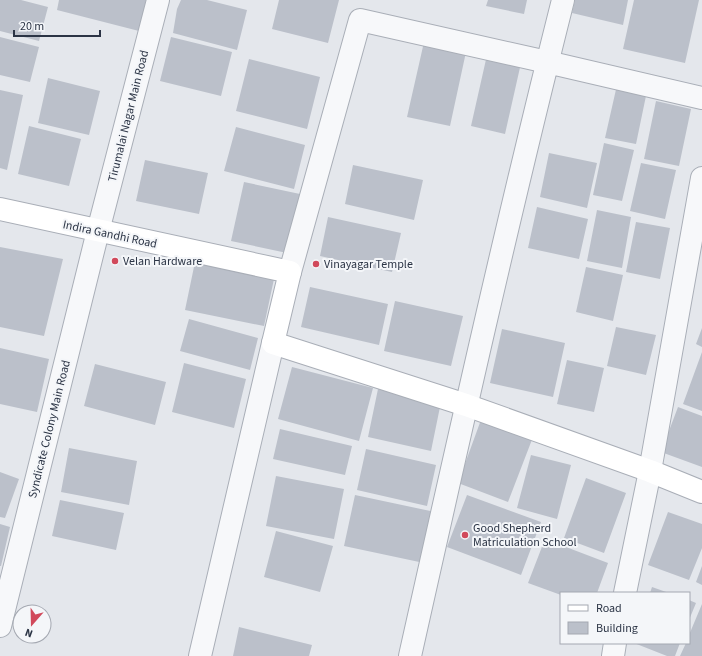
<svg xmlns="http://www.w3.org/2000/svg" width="702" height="656" font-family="'Source Sans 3',sans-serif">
<rect width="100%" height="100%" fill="#e4e7ec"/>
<path fill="#bbc0ca" d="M 0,0 L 21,0 L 48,7 L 39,41 L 0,31 Z
M 59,0 L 146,0 L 139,31 L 57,10 Z
M 181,0 L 207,0 L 247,10 L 237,50 L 173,33 L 177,9 Z
M 279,0 L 339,0 L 328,43 L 272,29 Z
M 488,0 L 527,0 L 524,14 L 486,6 Z
M 575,0 L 628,0 L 623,25 L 572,13 Z
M 634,0 L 699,0 L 685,63 L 623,49 Z
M 0,37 L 39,47 L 30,82 L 0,75 Z
M 171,37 L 232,52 L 221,96 L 160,81 Z
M 424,42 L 466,52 L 450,126 L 407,117 Z
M 487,55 L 521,63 L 505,134 L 471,126 Z
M 249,59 L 320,77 L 307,129 L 236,111 Z
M 48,78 L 100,91 L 89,135 L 38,123 Z
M 617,85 L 647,91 L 636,144 L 605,138 Z
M 0,90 L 23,95 L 7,170 L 0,168 Z
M 656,101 L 691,109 L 679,166 L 644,159 Z
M 29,126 L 81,139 L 69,186 L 18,174 Z
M 236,127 L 305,145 L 294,189 L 224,171 Z
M 604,143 L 634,150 L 622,201 L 593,195 Z
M 549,153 L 597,163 L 587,208 L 540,197 Z
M 145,160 L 208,173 L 199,214 L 136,201 Z
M 641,163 L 676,170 L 665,219 L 630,211 Z
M 353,165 L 423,180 L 414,220 L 345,204 Z
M 244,182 L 300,194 L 287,253 L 231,241 Z
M 537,207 L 588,219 L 579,259 L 528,248 Z
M 597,210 L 631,217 L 622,268 L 587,261 Z
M 328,217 L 401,233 L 392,272 L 320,256 Z
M 636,222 L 670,228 L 660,279 L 626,272 Z
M 0,247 L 63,259 L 44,336 L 0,327 Z
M 195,262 L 274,279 L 264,326 L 185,310 Z
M 586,267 L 623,275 L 613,321 L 576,312 Z
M 310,287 L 388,304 L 379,345 L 301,327 Z
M 395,301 L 463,316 L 451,366 L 384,351 Z
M 189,319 L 258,338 L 250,370 L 180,351 Z
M 616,327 L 656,335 L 646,375 L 607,366 Z
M 702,328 L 702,347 L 696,344 Z
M 502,329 L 565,343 L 553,397 L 490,383 Z
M 0,348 L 49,359 L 37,412 L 0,404 Z
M 702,352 L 702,411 L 683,404 Z
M 567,360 L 604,368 L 594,412 L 557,404 Z
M 184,363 L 246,379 L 234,428 L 172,412 Z
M 95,364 L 166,382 L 155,425 L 84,406 Z
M 292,367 L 373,388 L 359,441 L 278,419 Z
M 378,389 L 441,402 L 431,451 L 368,437 Z
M 678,407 L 702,416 L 702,467 L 661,452 Z
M 482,417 L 533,437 L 508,502 L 458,483 Z
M 280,429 L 352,446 L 345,475 L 273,459 Z
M 69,448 L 137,461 L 129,505 L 61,492 Z
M 366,449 L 436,465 L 427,506 L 357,490 Z
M 531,455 L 571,465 L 557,519 L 517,508 Z
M 0,472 L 19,479 L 5,518 L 0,517 Z
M 276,476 L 344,489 L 334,539 L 266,526 Z
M 586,478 L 626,493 L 604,553 L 564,538 Z
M 355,495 L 435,512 L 424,563 L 344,546 Z
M 467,495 L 541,522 L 521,575 L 447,547 Z
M 60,500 L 124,513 L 116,550 L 52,536 Z
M 668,512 L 702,524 L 702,548 L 689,580 L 648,565 Z
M 0,524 L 10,527 L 1,566 L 0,566 Z
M 276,531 L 333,546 L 320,592 L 264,577 Z
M 545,539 L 608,563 L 597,593 L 561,593 L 561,595 L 528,583 Z
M 702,566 L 702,585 L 696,582 Z
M 652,587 L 669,593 L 650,593 Z
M 689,600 L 696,603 L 689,620 Z
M 702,604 L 702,656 L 680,656 L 686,643 L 689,643 L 689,635 Z
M 239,627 L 312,645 L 309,656 L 233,656 Z
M 634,643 L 680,643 L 675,656 L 667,656 Z"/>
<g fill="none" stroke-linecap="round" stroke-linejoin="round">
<g stroke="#a9aeb7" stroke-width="24">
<path id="street" d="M 290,272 L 360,20 L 547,62 L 702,98
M 625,593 L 650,471 L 702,178
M 0,626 L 98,231 L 158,0
M 200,656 L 273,343
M 410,656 C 459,437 508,218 563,0
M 613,656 L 615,643"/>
</g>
<g stroke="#a9aeb7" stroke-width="24">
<path id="secondary" d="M 0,209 L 290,272 L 273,343 L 466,405 L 650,471 L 702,492"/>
</g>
<use href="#street" stroke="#f7f8fa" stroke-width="22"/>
<use href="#secondary" stroke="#fff" stroke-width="22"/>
</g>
<g fill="#d1495b" stroke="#f4f6f9" stroke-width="1.5">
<circle cx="115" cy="261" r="4"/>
<circle cx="316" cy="264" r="4"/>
<circle cx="465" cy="535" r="4"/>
</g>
<g text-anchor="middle" stroke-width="4" stroke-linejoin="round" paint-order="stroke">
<g font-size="12" fill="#2b3445" stroke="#f4f6f9">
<text transform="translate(128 116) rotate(-76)" y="4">Tirumalai Nagar Main Road</text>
<text transform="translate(110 234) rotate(12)" y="4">Indira Gandhi Road</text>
<text transform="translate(49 429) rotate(-76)" y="4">Syndicate Colony Main Road</text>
</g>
<g font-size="12" fill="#2b3445" stroke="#f4f6f9" text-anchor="start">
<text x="123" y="265">Velan Hardware</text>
<text x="324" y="268">Vinayagar Temple</text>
<text x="473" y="532">Good Shepherd<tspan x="473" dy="14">Matriculation School</tspan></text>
</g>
</g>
<rect x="560" y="592" width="130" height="52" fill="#f4f6f9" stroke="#a4a8b1"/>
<rect x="568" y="605" width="20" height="6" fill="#ffffff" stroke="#a4a8b1"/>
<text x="596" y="612" font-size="12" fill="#2b3445">Road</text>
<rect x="568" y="622" width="20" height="12" fill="#bbc0ca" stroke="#a4a8b1"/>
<text x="596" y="632" font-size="12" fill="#2b3445">Building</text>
<g transform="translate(32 624) rotate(200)"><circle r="19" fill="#f4f6f9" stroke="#a4a8b1"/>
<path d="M0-3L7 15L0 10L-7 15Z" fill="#d1495b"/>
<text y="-6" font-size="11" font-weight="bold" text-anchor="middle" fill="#2b3445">N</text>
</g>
<path d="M14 30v6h86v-6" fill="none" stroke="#2b3445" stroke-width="2"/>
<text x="20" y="30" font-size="12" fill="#2b3445" stroke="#f4f6f9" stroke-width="3" paint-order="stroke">20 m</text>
</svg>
